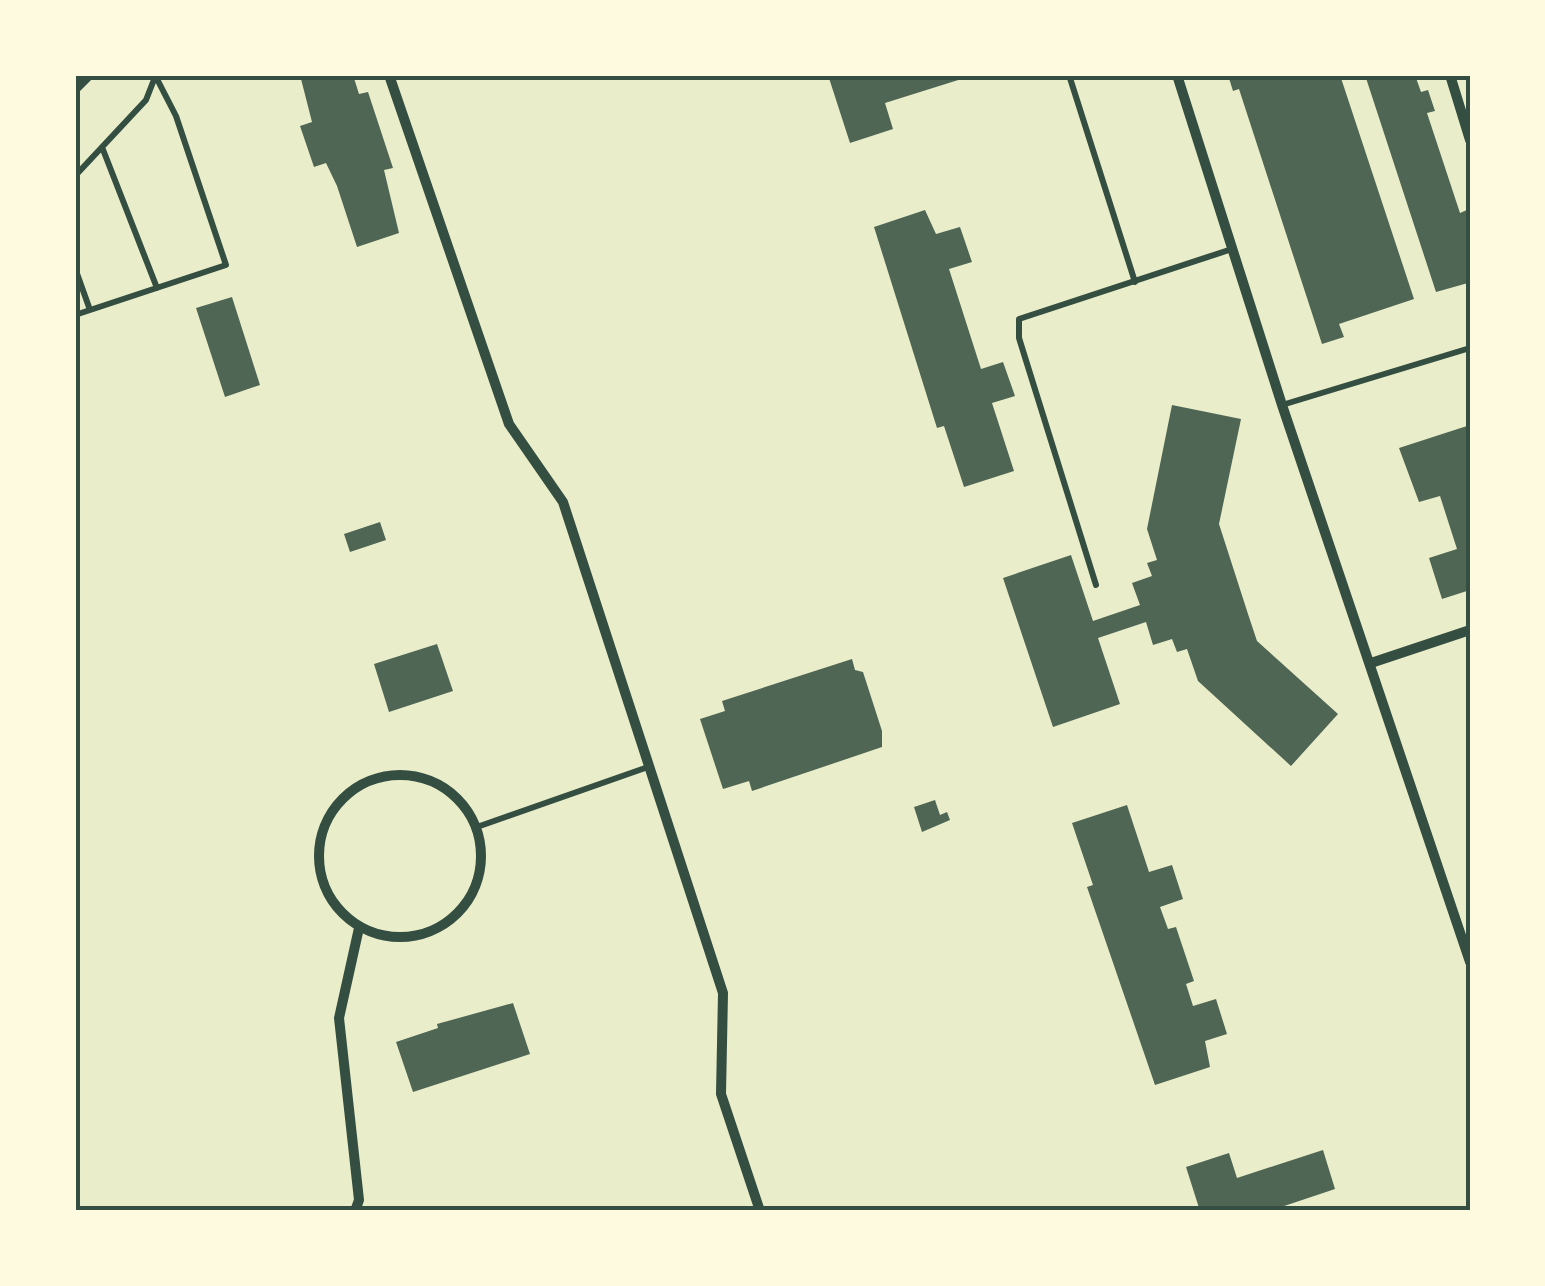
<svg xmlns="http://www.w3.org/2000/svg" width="1545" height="1286" font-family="'Golos Text',sans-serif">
<rect width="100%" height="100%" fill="#e9edc9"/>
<path fill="#4f6655" d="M 300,75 L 353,75 L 359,94 L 368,92 L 393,168 L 384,170 L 399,233 L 357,247 L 337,186 L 326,163 L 314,167 L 300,126 L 312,122 Z
M 828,75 L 971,75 L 971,76 L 885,103 L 893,129 L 850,143 Z
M 1228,75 L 1340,75 L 1414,299 L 1339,324 L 1344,337 L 1322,344 L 1239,89 L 1233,91 Z
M 1365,75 L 1415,75 L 1421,92 L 1428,90 L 1435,111 L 1427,113 L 1460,213 L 1467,210 L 1470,219 L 1468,283 L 1436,292 Z
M 925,210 L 936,234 L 960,227 L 972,262 L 949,269 L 981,369 L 1003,362 L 1015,396 L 992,403 L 1014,471 L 964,487 L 944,426 L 937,428 L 874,227 Z
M 232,297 L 260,385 L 225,397 L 196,308 Z
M 1172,405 L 1241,419 L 1219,524 L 1248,614 L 1257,641 L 1338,714 L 1291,766 L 1198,681 L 1187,649 L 1177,652 L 1172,639 L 1153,645 L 1146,622 L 1098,638 L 1120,704 L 1053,727 L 1003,578 L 1071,555 L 1093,621 L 1140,605 L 1132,583 L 1152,576 L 1147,563 L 1157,560 L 1147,529 Z
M 1470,425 L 1470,590 L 1442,599 L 1429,558 L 1457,549 L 1440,496 L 1419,502 L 1399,448 Z
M 380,522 L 386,540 L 350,552 L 344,534 Z
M 437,644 L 453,691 L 389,712 L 374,664 Z
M 852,659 L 855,670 L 863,672 L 882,731 L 882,747 L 752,791 L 749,781 L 723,789 L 700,719 L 725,711 L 722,701 Z
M 935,800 L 940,815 L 947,812 L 950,820 L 922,832 L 914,807 Z
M 1127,805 L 1149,872 L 1172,865 L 1183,899 L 1160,907 L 1168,929 L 1176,927 L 1194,981 L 1186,984 L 1193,1006 L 1216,999 L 1227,1034 L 1205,1041 L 1210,1067 L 1155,1085 L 1087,887 L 1093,885 L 1072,823 Z
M 513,1003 L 530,1054 L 413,1092 L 396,1042 L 438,1028 L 437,1024 Z
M 1323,1150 L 1335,1189 L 1269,1211 L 1200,1211 L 1186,1167 L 1229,1153 L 1237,1178 Z"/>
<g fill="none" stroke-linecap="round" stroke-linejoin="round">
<path stroke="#344e41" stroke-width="6" d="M 1069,75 L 1135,282
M 102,147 L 157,288
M 75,176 L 146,100 L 155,77
M 75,268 L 90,310
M 75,315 L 226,265 L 176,116 L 156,77
M 1282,405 L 1470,348
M 1096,585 L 1019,338 L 1019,319 L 1232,249
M 477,827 L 648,767"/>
<path stroke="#344e41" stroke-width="10" d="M 389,75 L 509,424 L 563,502 L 723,993 L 721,1094 L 760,1211
M 1177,75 L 1282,405 L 1470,962
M 1450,75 L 1470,140
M 75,89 L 89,75
M 1371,663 L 1470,630
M319 856a81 81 0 1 1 162 0a81 81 0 1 1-162 0Z
M 355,1211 L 359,1200 L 339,1018 L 359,928"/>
</g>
<rect width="1545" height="1286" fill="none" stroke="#fefae0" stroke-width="155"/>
<rect x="78" y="78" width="1390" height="1130" fill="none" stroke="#344e41" stroke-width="4"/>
</svg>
